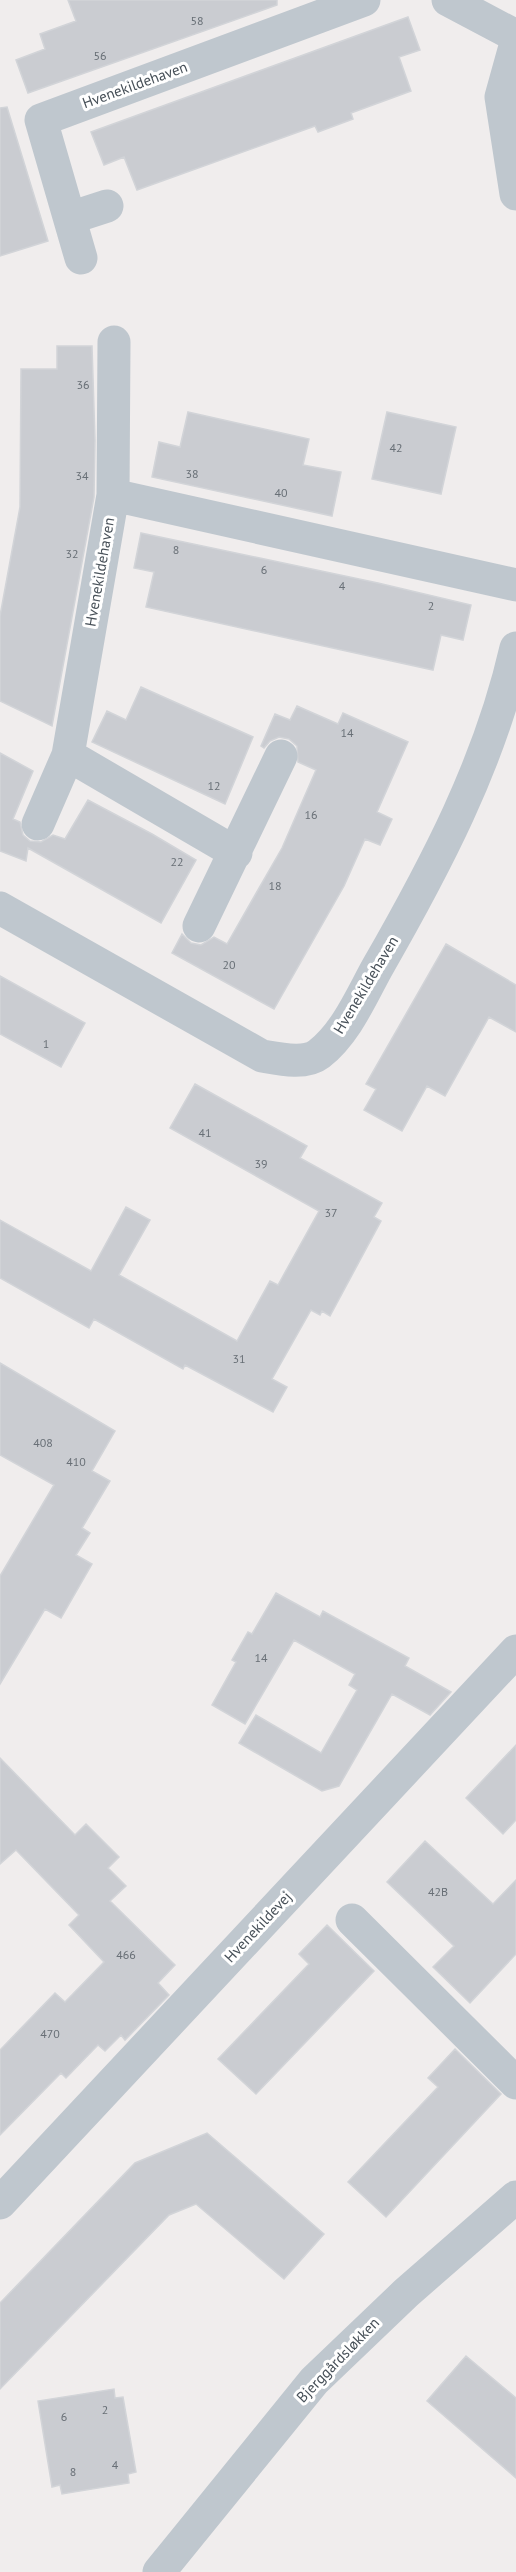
<svg xmlns="http://www.w3.org/2000/svg" width="516" height="2572" font-family="'PT Sans',sans-serif">
<rect width="100%" height="100%" fill="#f0eded"/>
<path fill="#caccd1" stroke="#d2d4d8" stroke-width="1.5" d="M 68,0 L 277,0 L 277,5 L 28,93 L 16,60 L 45,49 L 40,34 L 76,21 Z
M 408,17 L 420,50 L 399,57 L 411,91 L 351,113 L 353,119 L 318,132 L 315,126 L 137,190 L 124,157 L 104,165 L 91,132 Z
M 7,107 L 48,241 L 0,256 L 0,108 Z
M 57,346 L 92,346 L 95,440 L 94,497 L 52,726 L 0,701 L 0,616 L 20,507 L 21,369 L 57,369 Z
M 188,412 L 309,439 L 303,465 L 341,472 L 332,516 L 152,477 L 159,442 L 180,447 Z
M 387,412 L 456,427 L 441,494 L 372,479 Z
M 141,533 L 378,583 L 471,605 L 463,640 L 441,635 L 433,670 L 146,607 L 154,572 L 134,568 Z
M 141,687 L 253,737 L 225,804 L 92,742 L 107,711 L 126,720 Z
M 297,706 L 338,724 L 343,713 L 408,742 L 377,812 L 392,819 L 380,845 L 365,839 L 344,886 L 274,1009 L 172,953 L 182,934 L 191,943 L 201,945 L 214,937 L 227,944 L 282,848 L 316,770 L 298,762 L 297,746 L 289,739 L 279,737 L 270,741 L 264,748 L 261,746 L 275,714 L 290,720 Z
M 0,753 L 33,771 L 13,819 L 20,822 L 23,835 L 30,841 L 41,842 L 53,835 L 65,839 L 88,800 L 152,834 L 196,860 L 161,923 L 28,848 L 26,861 L 0,851 Z
M 446,944 L 516,985 L 516,1032 L 489,1017 L 445,1096 L 427,1086 L 402,1131 L 364,1110 L 376,1089 L 366,1084 Z
M 0,976 L 85,1023 L 61,1067 L 0,1034 Z
M 195,1084 L 307,1146 L 300,1158 L 382,1203 L 374,1217 L 381,1221 L 330,1316 L 322,1311 L 320,1315 L 311,1310 L 272,1379 L 287,1387 L 273,1412 L 185,1365 L 183,1369 L 94,1319 L 89,1328 L 0,1278 L 0,1220 L 91,1271 L 126,1207 L 150,1220 L 119,1275 L 237,1341 L 270,1281 L 278,1285 L 319,1211 L 170,1128 Z
M 0,1363 L 115,1431 L 92,1471 L 110,1481 L 82,1528 L 90,1533 L 76,1555 L 92,1564 L 61,1618 L 45,1609 L 0,1684 L 0,1576 L 54,1485 L 0,1455 Z
M 276,1593 L 320,1617 L 323,1611 L 409,1658 L 405,1666 L 451,1692 L 430,1715 L 392,1694 L 339,1786 L 322,1791 L 239,1743 L 256,1715 L 321,1753 L 357,1690 L 349,1685 L 355,1674 L 294,1640 L 245,1724 L 212,1705 L 236,1662 L 232,1660 L 248,1632 L 252,1634 Z
M 516,1745 L 516,1820 L 503,1834 L 466,1798 Z
M 0,1758 L 75,1835 L 86,1824 L 119,1857 L 108,1868 L 126,1886 L 110,1901 L 175,1965 L 158,1983 L 169,1995 L 125,2040 L 121,2035 L 105,2051 L 98,2045 L 66,2078 L 61,2073 L 0,2135 L 0,2050 L 55,1993 L 65,2002 L 104,1962 L 69,1925 L 79,1915 L 16,1850 L 0,1864 Z
M 425,1841 L 493,1904 L 516,1880 L 516,1954 L 470,2003 L 433,1967 L 454,1946 L 387,1882 Z
M 327,1925 L 374,1971 L 256,2094 L 218,2059 L 309,1964 L 299,1954 Z
M 455,2049 L 501,2094 L 386,2217 L 348,2182 L 438,2087 L 428,2078 Z
M 207,2133 L 324,2234 L 284,2279 L 196,2204 L 169,2215 L 0,2389 L 0,2303 L 135,2163 Z
M 466,2356 L 516,2398 L 516,2478 L 427,2401 Z
M 114,2389 L 115,2398 L 123,2397 L 136,2472 L 128,2474 L 129,2483 L 62,2494 L 60,2485 L 52,2487 L 38,2401 Z"/>
<g fill="none" stroke-linecap="round" stroke-linejoin="round">
<path stroke="#bfc7ce" stroke-width="33" d="M 448,0 L 516,36
M 516,43 L 501,97 L 516,194
M 70,218 L 107,206
M 81,258 L 41,120 L 364,0
M 113,495 L 516,585
M 68,755 L 236,853
M 38,824 L 68,755 L 113,495 L 114,342
M 0,908 L 262,1056 C 279,1059 305,1065 319,1054 C 346,1033 361,997 377,968 C 435,867 490,763 516,648
M 199,926 L 281,756
M 352,1920 L 516,2083
M 0,2203 L 516,1651
M 159,2572 L 314,2381 L 406,2293 L 516,2197"/>
</g>
<g text-anchor="middle" stroke-width="6" stroke-linejoin="round" paint-order="stroke">
<g font-size="12" fill="#686f76">
<text x="197" y="25">58</text>
<text x="100" y="60">56</text>
<text x="83" y="389">36</text>
<text x="396" y="452">42</text>
<text x="192" y="478">38</text>
<text x="82" y="480">34</text>
<text x="281" y="497">40</text>
<text x="176" y="554">8</text>
<text x="72" y="558">32</text>
<text x="264" y="574">6</text>
<text x="342" y="590">4</text>
<text x="431" y="610">2</text>
<text x="347" y="737">14</text>
<text x="214" y="790">12</text>
<text x="311" y="819">16</text>
<text x="177" y="866">22</text>
<text x="275" y="890">18</text>
<text x="229" y="969">20</text>
<text x="46" y="1048">1</text>
<text x="205" y="1137">41</text>
<text x="261" y="1168">39</text>
<text x="331" y="1217">37</text>
<text x="239" y="1363">31</text>
<text x="43" y="1447">408</text>
<text x="76" y="1466">410</text>
<text x="261" y="1662">14</text>
<text x="438" y="1896">42B</text>
<text x="126" y="1959">466</text>
<text x="50" y="2038">470</text>
<text x="105" y="2414">2</text>
<text x="64" y="2421">6</text>
<text x="115" y="2469">4</text>
<text x="73" y="2476">8</text>
</g>
<g font-size="15" fill="#475058" stroke="#fff">
<text transform="translate(135 85) rotate(-20)" y="5">Hvenekildehaven</text>
<text transform="translate(100 572) rotate(-80)" y="5">Hvenekildehaven</text>
<text transform="translate(366 985) rotate(-59)" y="5">Hvenekildehaven</text>
<text transform="translate(258 1927) rotate(-47)" y="5">Hvenekildevej</text>
<text transform="translate(338 2360) rotate(-46)" y="5">Bjerggårdsløkken</text>
</g>
</g>
</svg>
